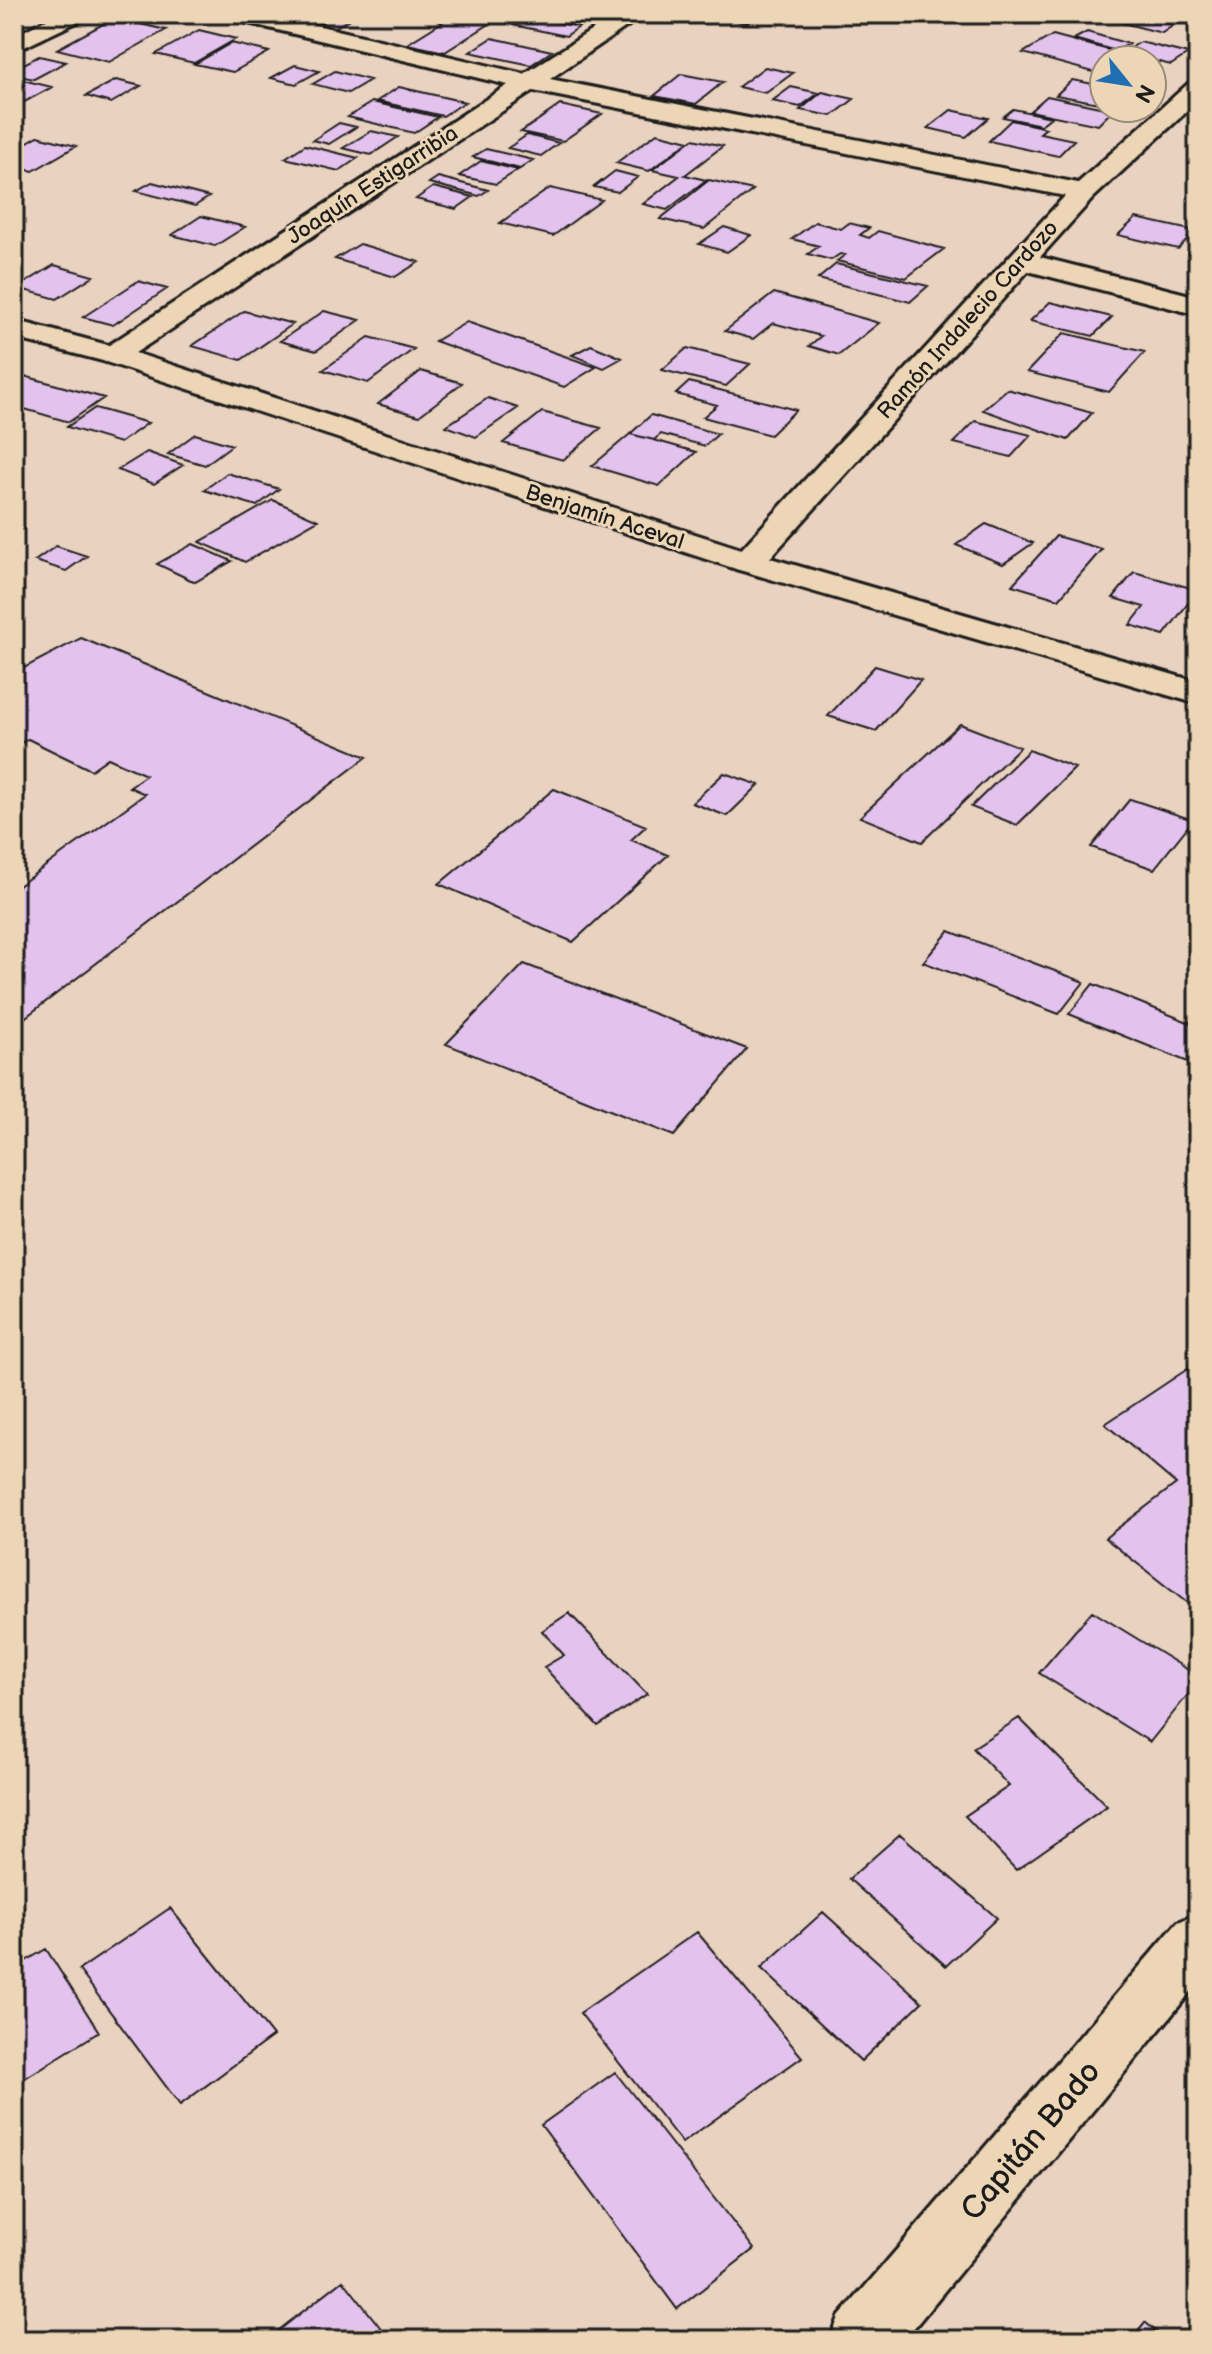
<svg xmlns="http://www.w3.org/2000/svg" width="1212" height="2354" font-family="'Balsamiq Sans',sans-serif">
<rect width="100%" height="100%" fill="#ead2c0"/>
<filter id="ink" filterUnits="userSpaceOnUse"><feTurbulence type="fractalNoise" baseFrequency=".0125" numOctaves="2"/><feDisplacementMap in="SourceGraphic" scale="16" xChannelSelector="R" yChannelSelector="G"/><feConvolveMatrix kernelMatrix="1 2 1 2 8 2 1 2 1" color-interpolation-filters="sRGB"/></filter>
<g filter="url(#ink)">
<path fill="#e4c2ee" stroke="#1c1c1c" stroke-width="2" d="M 336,14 L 359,14 L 332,29 L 316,26 Z
M 455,14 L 494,21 L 445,52 L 407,44 Z
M 543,14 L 597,14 L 584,23 Z
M 700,14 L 760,14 L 747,23 Z
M 1131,14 L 1174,25 L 1162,33 L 1119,22 Z
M 527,16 L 579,27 L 566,36 L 513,25 Z
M 114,18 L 166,30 L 109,62 L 57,49 Z
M 199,30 L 236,39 L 194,63 L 156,54 Z
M 1087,32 L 1129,44 L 1116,51 L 1074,39 Z
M 1053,35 L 1146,60 L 1104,60 L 1104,75 L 1023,53 Z
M 492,38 L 552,51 L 531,65 L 470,52 Z
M 1140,42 L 1188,54 L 1171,65 L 1123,53 Z
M 231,43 L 269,52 L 233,72 L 195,64 Z
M 39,56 L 66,62 L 34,79 L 14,75 L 14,69 Z
M 295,65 L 319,71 L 296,84 L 271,78 Z
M 765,67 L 793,73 L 766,93 L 738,87 Z
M 335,71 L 370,80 L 348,93 L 313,84 Z
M 681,74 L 723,82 L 696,104 L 654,96 Z
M 14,78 L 52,87 L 19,105 L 14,104 Z
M 116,80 L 141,86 L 111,103 L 86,96 Z
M 1072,80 L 1104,86 L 1104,104 L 1056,95 Z
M 399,87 L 465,102 L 443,116 L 377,101 Z
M 791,87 L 819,93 L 800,107 L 772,101 Z
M 822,92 L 854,99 L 832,116 L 800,110 Z
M 1047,96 L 1104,108 L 1114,109 L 1098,125 L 1030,111 Z
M 372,102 L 438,117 L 414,133 L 348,117 Z
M 560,105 L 602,114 L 563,141 L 521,132 Z
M 1013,109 L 1051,117 L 1041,125 L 1003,117 Z
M 951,110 L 988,118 L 966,137 L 928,128 Z
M 1011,120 L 1046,128 L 1040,133 L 1074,140 L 1058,156 L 989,141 Z
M 339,123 L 356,127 L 329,144 L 313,140 Z
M 371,131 L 398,137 L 371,155 L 343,148 Z
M 657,133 L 689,141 L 649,171 L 616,163 Z
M 527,135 L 559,143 L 541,156 L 508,148 Z
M 38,136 L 76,146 L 33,171 L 14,166 L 14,150 Z
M 693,139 L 723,146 L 685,175 L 706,180 L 667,210 L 643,204 L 679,176 L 652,170 Z
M 305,145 L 358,158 L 339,171 L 285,158 Z
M 486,149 L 533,160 L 520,169 L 473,157 Z
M 481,161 L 518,170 L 496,184 L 459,176 Z
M 615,171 L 638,177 L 618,192 L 594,187 Z
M 438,177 L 488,190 L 479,196 L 429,183 Z
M 709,180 L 753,190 L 704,229 L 660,219 Z
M 152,182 L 209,197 L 195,206 L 136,191 Z
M 433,187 L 473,197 L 456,209 L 416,199 Z
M 550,188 L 602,200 L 553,236 L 500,223 Z
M 201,216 L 245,227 L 215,246 L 172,235 Z
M 1136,218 L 1195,231 L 1178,249 L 1118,235 Z
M 815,222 L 841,229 L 849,223 L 869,228 L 860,235 L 869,238 L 878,231 L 944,249 L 906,278 L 837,261 L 845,255 L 840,254 L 831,260 L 808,254 L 819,246 L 792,239 Z
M 724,227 L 751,235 L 727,252 L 699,244 Z
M 360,244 L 419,262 L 395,277 L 335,259 Z
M 836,264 L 928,286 L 910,302 L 818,279 Z
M 54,265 L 93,276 L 57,299 L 17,288 Z
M 138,281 L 167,289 L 113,325 L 83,317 Z
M 774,293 L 879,323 L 839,355 L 809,346 L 821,336 L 773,323 L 753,339 L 725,331 Z
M 1050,302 L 1112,317 L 1093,336 L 1030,321 Z
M 244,311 L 293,324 L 241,360 L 192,346 Z
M 324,311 L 360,320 L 316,351 L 280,341 Z
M 467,322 L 596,367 L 564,387 L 435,341 Z
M 1064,333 L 1145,352 L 1109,392 L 1027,372 Z
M 369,337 L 414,349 L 368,383 L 323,370 Z
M 591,345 L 622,358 L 604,368 L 572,355 Z
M 687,348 L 750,364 L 726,386 L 662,370 Z
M 421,371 L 462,383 L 419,416 L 378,404 Z
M 17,374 L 104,398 L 69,422 L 14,406 L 14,376 Z
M 689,382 L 796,410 L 770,435 L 703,417 L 717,405 L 676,394 Z
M 1007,389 L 1092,413 L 1068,440 L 983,410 Z
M 488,398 L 518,408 L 476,437 L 446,426 Z
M 95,408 L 148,423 L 120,443 L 67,427 Z
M 542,412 L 601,428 L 563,460 L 503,443 Z
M 651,415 L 718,434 L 705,446 L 661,434 L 654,440 L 630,434 Z
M 975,421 L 1031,435 L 1011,457 L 954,443 Z
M 195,434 L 232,445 L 205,465 L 168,454 Z
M 630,434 L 654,440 L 696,452 L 659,486 L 592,466 Z
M 147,452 L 183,465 L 154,484 L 118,470 Z
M 227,473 L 279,489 L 257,506 L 204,490 Z
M 273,500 L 318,520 L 245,562 L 200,542 Z
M 986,524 L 1033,543 L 1003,564 L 956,545 Z
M 1056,536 L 1102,549 L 1059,599 L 1012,585 Z
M 193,544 L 232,561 L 195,582 L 157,564 Z
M 56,546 L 87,556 L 66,571 L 35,561 Z
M 1134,572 L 1198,590 L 1164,635 L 1130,625 L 1144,607 L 1113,598 Z
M 81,638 L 367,757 L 14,1026 L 14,889 L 145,794 L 129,787 L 146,775 L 108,758 L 91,770 L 28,739 L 14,747 L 14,673 Z
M 875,666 L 921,680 L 876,731 L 828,716 Z
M 960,724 L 1020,747 L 922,842 L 860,817 Z
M 1029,750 L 1075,768 L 1017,825 L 971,807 Z
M 724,773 L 759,785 L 727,816 L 692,803 Z
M 554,789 L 646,826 L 631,840 L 668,855 L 573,942 L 439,884 Z
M 1130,799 L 1193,820 L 1154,869 L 1091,847 Z
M 949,931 L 1084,982 L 1059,1014 L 923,962 Z
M 524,964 L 747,1049 L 674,1136 L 446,1044 Z
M 1093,984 L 1198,1026 L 1198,1066 L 1069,1014 Z
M 1198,1362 L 1198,1608 L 1196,1610 L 1105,1538 L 1176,1484 L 1105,1424 Z
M 1092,1611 L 1198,1676 L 1198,1682 L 1150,1742 L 1039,1673 Z
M 569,1613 L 647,1694 L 598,1726 L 544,1667 L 564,1655 L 542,1631 Z
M 1019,1718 L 1107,1806 L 1016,1870 L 965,1816 L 1009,1786 L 973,1748 Z
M 900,1834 L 997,1918 L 946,1966 L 849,1879 Z
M 170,1908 L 273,2036 L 180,2105 L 79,1970 Z
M 823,1912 L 922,2002 L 861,2061 L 761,1968 Z
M 697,1932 L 802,2057 L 682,2143 L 580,2013 Z
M 46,1949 L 99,2032 L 14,2085 L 14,1968 Z
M 615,2072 L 754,2249 L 677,2309 L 541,2125 Z
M 343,2280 L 390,2340 L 285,2340 L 278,2331 Z
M 1145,2322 L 1166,2340 L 1130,2340 Z"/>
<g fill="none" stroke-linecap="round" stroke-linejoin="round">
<g stroke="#1c1c1c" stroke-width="6">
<path id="minor" d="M 57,14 L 87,14 L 83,19 L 14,52 L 14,36 Z
M 227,14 L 269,14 L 524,74 L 617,14 L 645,14 L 550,79 L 1078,183 L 1189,83 L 1198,81 L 1198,101 L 1093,198 L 1040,257 L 1198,297 L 1198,315 L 1028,271 L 760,569 L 748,572 L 736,569 L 731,562 L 736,555 L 1065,196 L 533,91 L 123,361 L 113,364 L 103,361 L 98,355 L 103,349 L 508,85 L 231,19 Z
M 1198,1914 L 1198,1983 L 904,2340 L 830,2340 L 839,2317 L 1178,1922 Z"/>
</g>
<g stroke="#1c1c1c" stroke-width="6">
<path id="tertiary" d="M 14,320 L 123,349 L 760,555 L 1198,682 L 1198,704 L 736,569 L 103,361 L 14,338 Z"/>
</g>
<use href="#minor" fill="#ecd6b5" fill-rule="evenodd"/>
<use href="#tertiary" fill="#ecd6b5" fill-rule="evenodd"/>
</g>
</g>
<g text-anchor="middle" stroke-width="6" stroke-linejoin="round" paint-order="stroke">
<g font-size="22" fill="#1c1c1c" stroke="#ecd6b5">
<text transform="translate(372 184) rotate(-33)" y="8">Joaquín Estigarribia</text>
<text transform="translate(967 319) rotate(-48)" y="8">Ramón Indalecio Cardozo</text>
<text transform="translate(605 516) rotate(18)" y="8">Benjamín Aceval</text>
</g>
<g font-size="32" fill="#1c1c1c" stroke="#ecd6b5">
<text transform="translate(1030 2140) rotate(-50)" y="11">Capitán Bado</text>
</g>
</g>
<rect width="1212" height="2354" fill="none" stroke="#ecd6b5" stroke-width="48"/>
<rect x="24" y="24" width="1164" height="2306" fill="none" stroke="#1c1c1c" stroke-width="3" filter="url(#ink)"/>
<g transform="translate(1128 84) rotate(120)"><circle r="38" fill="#ecd6b5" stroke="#998c78" stroke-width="2"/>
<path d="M0-6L14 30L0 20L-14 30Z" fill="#1f6fb2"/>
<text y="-12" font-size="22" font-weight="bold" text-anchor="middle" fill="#1c1c1c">N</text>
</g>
</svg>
